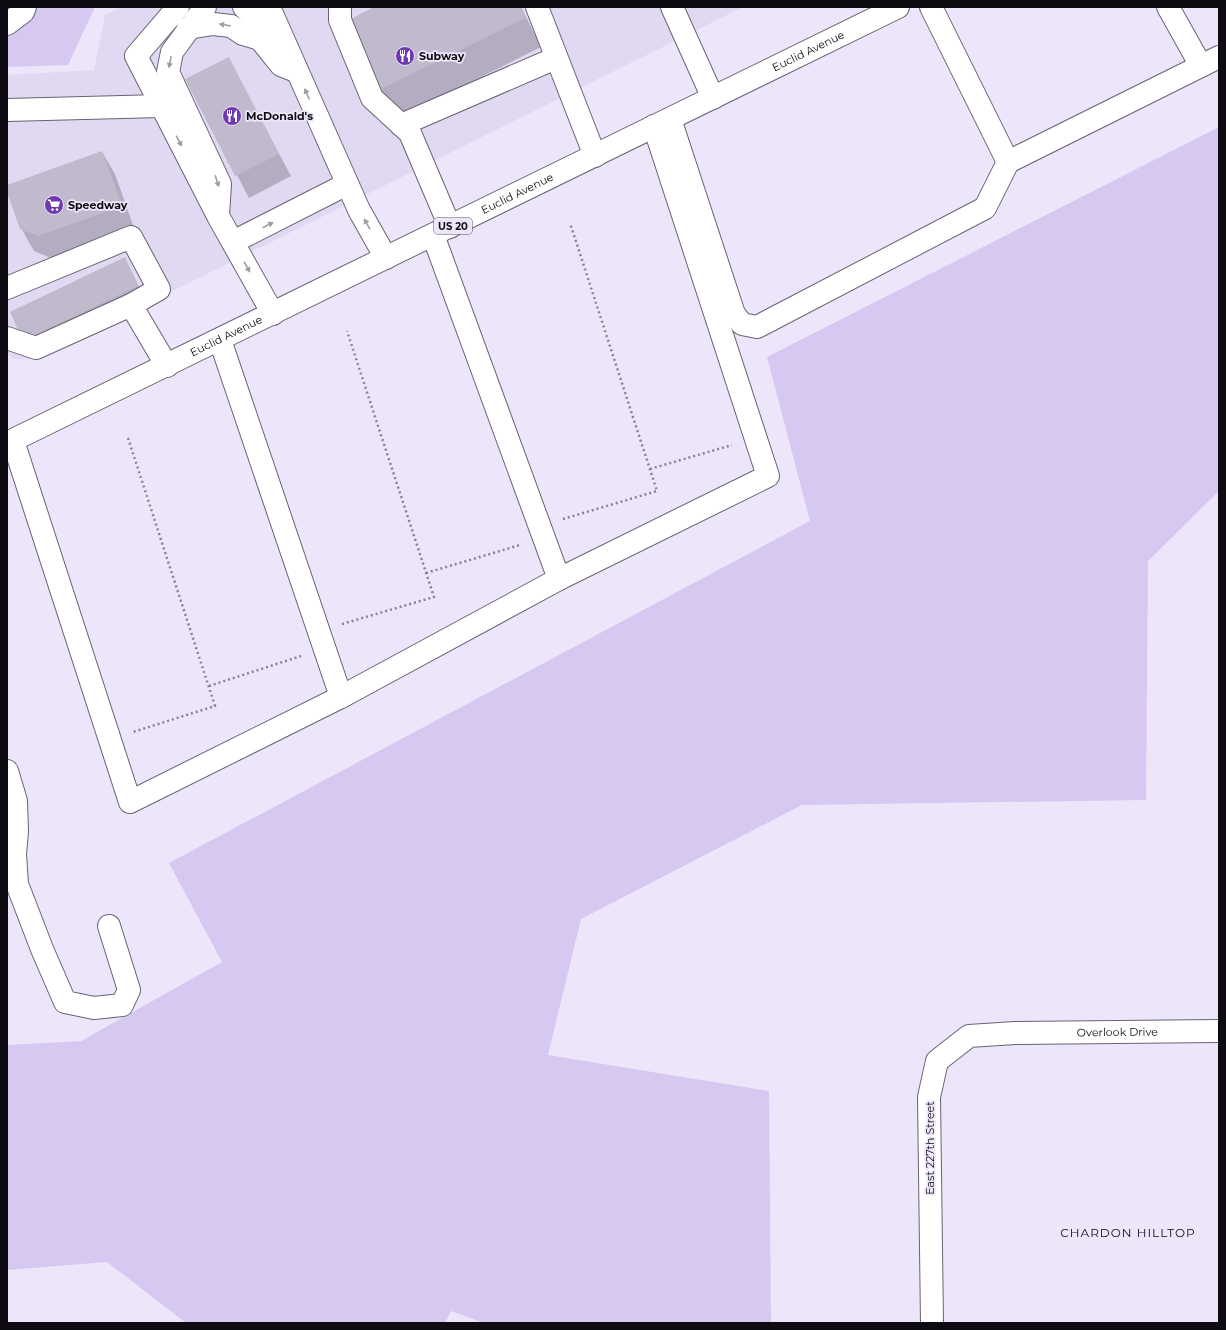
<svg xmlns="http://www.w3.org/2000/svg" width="1226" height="1330" font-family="Montserrat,sans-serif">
<rect width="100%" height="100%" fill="#ede6fa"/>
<path fill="#e1d8f2" d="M 122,7 L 743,7 L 36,359 L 14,359 L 7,353 L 7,75 L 94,70 L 105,15 Z"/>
<path fill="#d6c8f0" d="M 7,7 L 95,7 L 68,65 L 7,67 Z
M 1219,127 L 1219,491 L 1148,561 L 1146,800 L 802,805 L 581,919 L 548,1055 L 769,1091 L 771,1323 L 484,1323 L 451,1311 L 445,1323 L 186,1323 L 107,1262 L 7,1270 L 7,1045 L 81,1041 L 222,962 L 169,863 L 810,521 L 767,357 Z"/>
<path fill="#0003" d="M 376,7 L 521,7 L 541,47 L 397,119 L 380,90 Z
M 228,58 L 291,176 L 249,198 L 187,80 Z
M 102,152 L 115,174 L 134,228 L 51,258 L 34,251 L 21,228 L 7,190 L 7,186 Z
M 129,266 L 142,293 L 28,347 L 24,340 Z"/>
<path fill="#c0bacc" d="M 374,7 L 520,7 L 525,18 L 379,90 L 345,22 Z
M 229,57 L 279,154 L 235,176 L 185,79 Z
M 102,151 L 122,206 L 38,236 L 20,229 L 7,192 L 7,185 Z
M 125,257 L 138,286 L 23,341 L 10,312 Z"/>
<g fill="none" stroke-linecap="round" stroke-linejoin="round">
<g stroke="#686373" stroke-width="24">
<g id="minor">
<path d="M 178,7 L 136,56 L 218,216 L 273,314"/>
<path d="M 205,7 L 172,52 L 168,72 L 220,184 L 218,215"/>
<path d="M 244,7 L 254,17 L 260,39 L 281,65 L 296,71"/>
<path d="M 269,7 L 359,210 L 386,258"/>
<path d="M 340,7 L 340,20 L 372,98 L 410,133 L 450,227"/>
<path d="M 537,7 L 595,156"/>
<path d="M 672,7 L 713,98"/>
<path d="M 931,7 L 1008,162 L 1201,66"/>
<path d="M 1168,7 L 1201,66 L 1219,57"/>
<path d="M 7,24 L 23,12 L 25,7"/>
<path d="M 188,28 L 213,24 L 231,26 L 243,34 L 260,39"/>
<path d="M 7,110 L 161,106"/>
<path d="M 670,119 L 734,314 L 742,324 L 757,327 L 985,208 L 1008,162"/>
<path d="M 401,125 L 556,58"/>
<path d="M 433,235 L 559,579 L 768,476 L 654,126"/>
<path d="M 233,242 L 347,184"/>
<path d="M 7,288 L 131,237 L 159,289 L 131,305 L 167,366"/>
<path d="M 7,338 L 36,348 L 131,305"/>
<path d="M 220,340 L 341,697 L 559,579"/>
<path d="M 13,441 L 130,802 L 341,697"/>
<path d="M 7,771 L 16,801 L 17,831 L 15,854 L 17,884 L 42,949 L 65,1002 L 94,1008 L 122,1005 L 129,990 L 109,926"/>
<path id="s1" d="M 932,1323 L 929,1097 L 937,1061 L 969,1036 L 1015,1033 L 1219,1031"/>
</g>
</g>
<g stroke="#686373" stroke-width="24">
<g id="major">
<path id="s2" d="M 7,443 L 898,7"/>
</g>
</g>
<path stroke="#87828f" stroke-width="2.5" stroke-dasharray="2 3" stroke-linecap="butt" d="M 128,438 L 215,706 L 133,732
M 650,469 L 732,445
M 563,519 L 657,491 L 570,223
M 426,573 L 520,545
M 342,624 L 434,597 L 347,331
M 209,686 L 301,656"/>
<use href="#minor" stroke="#fff" stroke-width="22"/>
<use href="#major" stroke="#fff" stroke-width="22"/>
</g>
<defs><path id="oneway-solid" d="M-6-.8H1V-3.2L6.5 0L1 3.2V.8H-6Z"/></defs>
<g fill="#9f9ea0">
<use href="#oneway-solid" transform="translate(225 25) rotate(-170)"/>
<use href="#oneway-solid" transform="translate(170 62) rotate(101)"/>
<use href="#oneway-solid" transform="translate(307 94) rotate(-114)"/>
<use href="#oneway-solid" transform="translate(179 141) rotate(62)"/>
<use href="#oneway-solid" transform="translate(217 181) rotate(72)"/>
<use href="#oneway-solid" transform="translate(367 224) rotate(-119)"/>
<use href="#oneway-solid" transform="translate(268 225) rotate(-27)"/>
<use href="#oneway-solid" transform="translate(247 267) rotate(61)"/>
</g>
<defs>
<g id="restaurant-disc" transform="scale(1)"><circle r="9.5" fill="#6f39af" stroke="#ede6fa"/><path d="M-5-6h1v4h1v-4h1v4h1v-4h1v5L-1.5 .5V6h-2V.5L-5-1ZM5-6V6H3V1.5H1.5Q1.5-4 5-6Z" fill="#fff"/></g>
<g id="supermarket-disc" transform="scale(1)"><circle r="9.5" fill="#6f39af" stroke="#ede6fa"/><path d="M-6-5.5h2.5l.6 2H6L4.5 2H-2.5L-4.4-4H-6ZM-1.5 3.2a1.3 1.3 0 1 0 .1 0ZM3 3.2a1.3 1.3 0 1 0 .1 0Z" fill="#fff"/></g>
</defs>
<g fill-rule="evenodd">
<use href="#restaurant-disc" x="405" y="56"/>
<use href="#restaurant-disc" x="232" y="116"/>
<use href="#supermarket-disc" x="54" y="205"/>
</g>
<g text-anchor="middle" stroke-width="3.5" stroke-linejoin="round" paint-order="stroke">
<rect fill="#ede6fa" stroke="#514d58" stroke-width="1" x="434" y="218" width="38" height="16" rx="3"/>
<g font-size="10" font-weight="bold" fill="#0e0c12">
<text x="453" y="230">US 20</text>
</g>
<g font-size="11" fill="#0e0c12" stroke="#ede6fa">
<text dy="4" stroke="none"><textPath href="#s2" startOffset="892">Euclid Avenue</textPath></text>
<text dy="4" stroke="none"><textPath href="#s2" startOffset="568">Euclid Avenue</textPath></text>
<text dy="4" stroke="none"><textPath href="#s2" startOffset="244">Euclid Avenue</textPath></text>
<text dy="4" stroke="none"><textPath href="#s1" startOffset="452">Overlook Drive</textPath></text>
<text transform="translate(930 1148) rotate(-90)" y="4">East 227th Street</text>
</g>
<g font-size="11" font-weight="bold" fill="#0e0c12" stroke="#ede6fa" text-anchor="start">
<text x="419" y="60">Subway</text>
<text x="246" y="120">McDonald's</text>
<text x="68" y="209">Speedway</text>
</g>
<g font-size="12" letter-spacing="1" fill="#0e0c12" stroke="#ede6fa">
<text x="1128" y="1237">CHARDON HILLTOP</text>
</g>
</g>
<rect width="1226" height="1330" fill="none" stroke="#0e0c12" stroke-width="16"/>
</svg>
